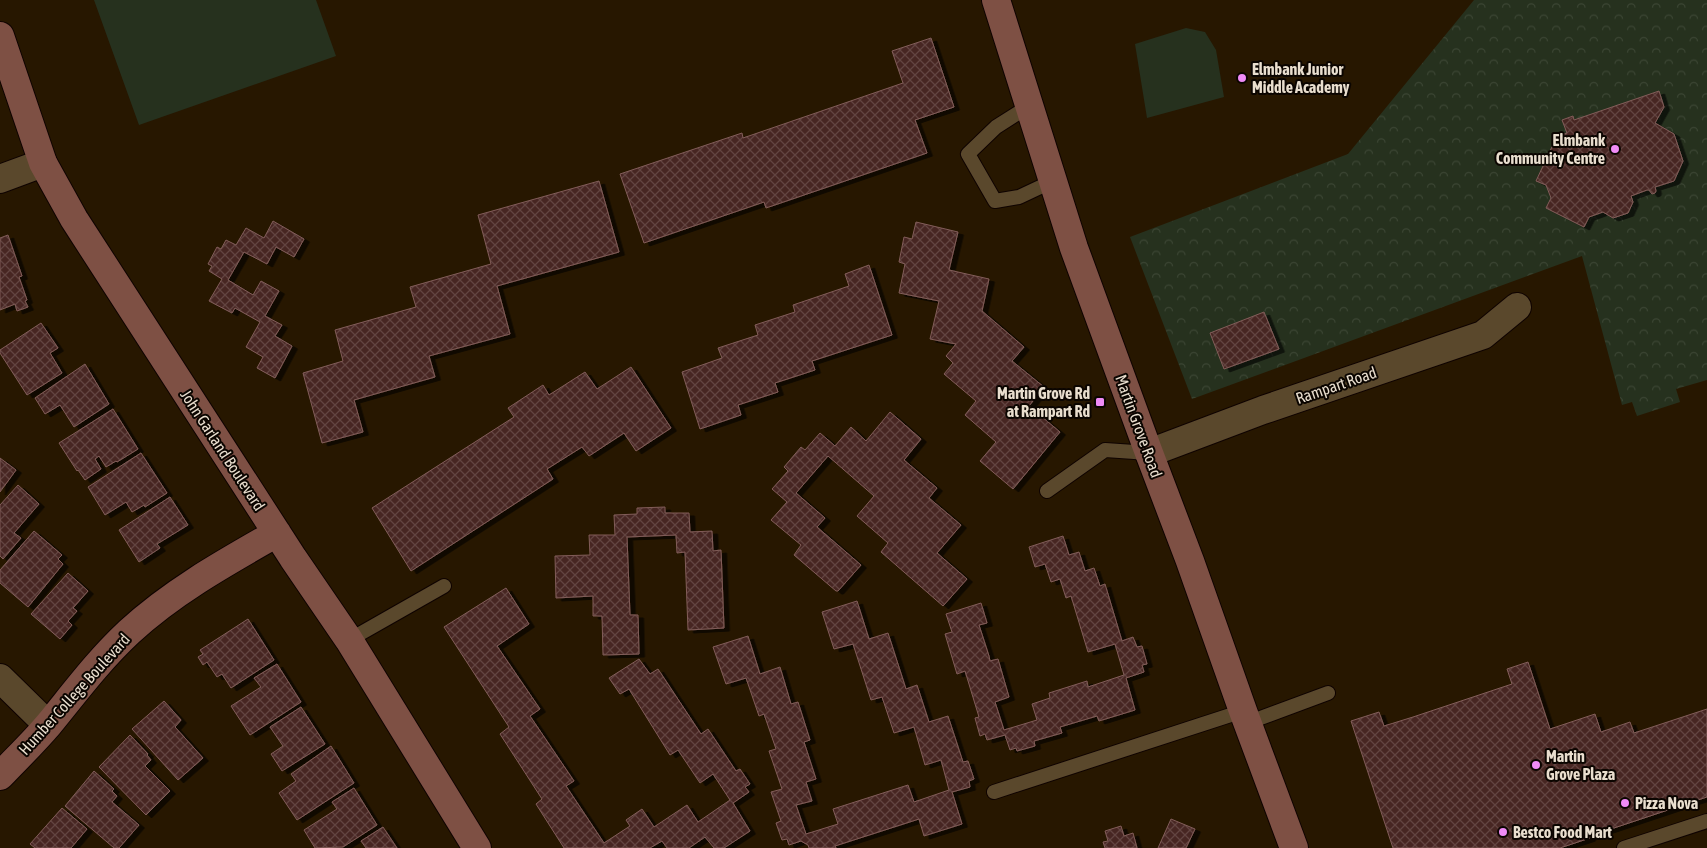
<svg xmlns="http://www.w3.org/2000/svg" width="1707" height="848" font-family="'Asap Condensed',sans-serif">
<defs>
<pattern id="park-crowns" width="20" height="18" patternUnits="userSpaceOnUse" patternTransform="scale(1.25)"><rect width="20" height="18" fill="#26311e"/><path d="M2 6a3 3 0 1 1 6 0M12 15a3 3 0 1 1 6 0" fill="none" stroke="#3b4533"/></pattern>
<pattern id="building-cross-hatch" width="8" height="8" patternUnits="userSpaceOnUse" patternTransform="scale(1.25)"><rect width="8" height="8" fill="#472522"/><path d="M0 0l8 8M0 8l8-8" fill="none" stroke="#624441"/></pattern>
<filter id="shadow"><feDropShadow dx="5.5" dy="3" stdDeviation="0" flood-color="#0009"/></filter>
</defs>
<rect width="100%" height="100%" fill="#271700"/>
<path fill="url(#park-crowns)" d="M 1474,0 L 1707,0 L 1707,380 L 1676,389 L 1680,402 L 1637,416 L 1632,402 L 1622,405 L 1582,256 L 1192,399 L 1130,237 L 1348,154 Z"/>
<path fill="#26311e" d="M 94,0 L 316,0 L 336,56 L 139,125 Z
M 1186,28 L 1205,32 L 1216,50 L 1224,97 L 1147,118 L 1135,44 Z"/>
<path fill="url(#building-cross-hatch)" stroke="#825d59" filter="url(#shadow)" d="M 931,38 L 954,107 L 915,120 L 927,153 L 766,208 L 764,202 L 644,243 L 620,174 L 742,133 L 743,138 L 903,83 L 892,51 Z
M 1659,91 L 1664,107 L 1655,123 L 1674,134 L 1683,161 L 1674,181 L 1655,187 L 1656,191 L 1655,193 L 1652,194 L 1649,190 L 1647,190 L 1631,196 L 1633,202 L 1628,213 L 1613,218 L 1603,212 L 1589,217 L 1584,227 L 1546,208 L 1551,198 L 1546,185 L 1536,181 L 1557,136 L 1567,133 L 1562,120 L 1573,116 L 1574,120 Z
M 599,181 L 619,252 L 497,286 L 510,334 L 429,356 L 435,377 L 354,400 L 363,432 L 322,443 L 303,373 L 343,361 L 335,330 L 416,307 L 410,287 L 491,264 L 478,215 Z
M 273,221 L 304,239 L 294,257 L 276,247 L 267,264 L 244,252 L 228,280 L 253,295 L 261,281 L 279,291 L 265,316 L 282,325 L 275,336 L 292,346 L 275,378 L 257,368 L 263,357 L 246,347 L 260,322 L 235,308 L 232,313 L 209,301 L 222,279 L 209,271 L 212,266 L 208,264 L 217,247 L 221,249 L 226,240 L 236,245 L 246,228 L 264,238 Z
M 916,222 L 958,232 L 949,270 L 989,279 L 982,311 L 1024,347 L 1012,361 L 1044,387 L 1029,406 L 1060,432 L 1013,489 L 980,461 L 996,442 L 965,415 L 976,401 L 944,374 L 953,363 L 946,356 L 956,344 L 930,339 L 939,301 L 899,293 L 905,264 L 899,262 L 904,237 L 912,239 Z
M 8,235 L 22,276 L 19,277 L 27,300 L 25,301 L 28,307 L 17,311 L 15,304 L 0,310 L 0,238 Z
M 869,265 L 892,335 L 812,361 L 815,370 L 775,383 L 778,392 L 738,405 L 741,415 L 700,429 L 682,372 L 722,358 L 718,348 L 758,335 L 755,325 L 795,312 L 793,305 L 849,286 L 845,274 Z
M 1264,312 L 1279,349 L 1224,369 L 1210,333 Z
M 41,323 L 58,348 L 50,353 L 62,373 L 27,395 L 0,353 L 0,350 Z
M 85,364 L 109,404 L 74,427 L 60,405 L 45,414 L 35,398 Z
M 631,367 L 671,428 L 636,451 L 624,433 L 589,456 L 582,447 L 547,469 L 553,479 L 411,571 L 372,508 L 514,417 L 508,408 L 543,385 L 549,395 L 585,372 L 597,389 Z
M 113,409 L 138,449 L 117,462 L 116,461 L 106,467 L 99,456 L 95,459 L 101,469 L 85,480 L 78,470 L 77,471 L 59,443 Z
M 890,412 L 921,439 L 904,460 L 937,488 L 929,498 L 961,525 L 937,553 L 967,579 L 943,606 L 881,552 L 888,543 L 857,516 L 874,496 L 828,456 L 796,493 L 825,518 L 817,527 L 861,565 L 838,591 L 836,591 L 794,555 L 801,545 L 771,520 L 787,502 L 772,489 L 788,471 L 784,467 L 801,447 L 805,450 L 820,433 L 835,446 L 851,427 L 866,441 Z
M 141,453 L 167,493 L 145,507 L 144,505 L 132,512 L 126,502 L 105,515 L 88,487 Z
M 0,458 L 16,470 L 0,492 Z
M 18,485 L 39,504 L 14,533 L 21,538 L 3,559 L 0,556 L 0,505 Z
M 170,497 L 188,525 L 157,544 L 160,548 L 139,562 L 119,530 Z
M 665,507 L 665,513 L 689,513 L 690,532 L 712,531 L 713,551 L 721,550 L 724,628 L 688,630 L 685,552 L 677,553 L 676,535 L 627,537 L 630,615 L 638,615 L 639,654 L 603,655 L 602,616 L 593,616 L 593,596 L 556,598 L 555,556 L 590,555 L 589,535 L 615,535 L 614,515 L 637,514 L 637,508 Z
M 34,531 L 62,555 L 58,559 L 63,564 L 28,607 L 0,583 L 0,570 Z
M 1063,536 L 1069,555 L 1079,552 L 1085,571 L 1094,568 L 1100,586 L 1105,584 L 1122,641 L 1133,637 L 1137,647 L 1142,646 L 1147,664 L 1142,665 L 1144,672 L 1126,678 L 1135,710 L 1099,721 L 1097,716 L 1060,727 L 1062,733 L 1034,741 L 1035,746 L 1017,751 L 1016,748 L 1010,750 L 1005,735 L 987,740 L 985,734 L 980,736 L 975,718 L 979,717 L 965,671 L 957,674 L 945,634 L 952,632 L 946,614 L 981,603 L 987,623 L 979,625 L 989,656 L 990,661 L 998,659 L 1009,697 L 995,702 L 1004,730 L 1037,720 L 1032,704 L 1050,698 L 1049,693 L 1087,681 L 1088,687 L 1124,675 L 1115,644 L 1088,652 L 1071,596 L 1066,598 L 1060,579 L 1051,582 L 1045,564 L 1035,567 L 1029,547 Z
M 68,573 L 88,591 L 73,608 L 77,611 L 68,621 L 72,625 L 60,639 L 31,614 Z
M 506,588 L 529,624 L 497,646 L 540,709 L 530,716 L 574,781 L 566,786 L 604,843 L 630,826 L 626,820 L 642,809 L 654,827 L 687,805 L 698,822 L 730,800 L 713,774 L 700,783 L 678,750 L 670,755 L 629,689 L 620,694 L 609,678 L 639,659 L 650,674 L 658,669 L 701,734 L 708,729 L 736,771 L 740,769 L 750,784 L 745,787 L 749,792 L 733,803 L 750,831 L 724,848 L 714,848 L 705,837 L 689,848 L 667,848 L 662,841 L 650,848 L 564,848 L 536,804 L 542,799 L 500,734 L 509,727 L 444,627 Z
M 857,601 L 869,639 L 888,633 L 906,689 L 917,685 L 929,722 L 948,716 L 963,762 L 968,761 L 974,779 L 969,781 L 970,787 L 952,792 L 962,824 L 924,836 L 919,819 L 835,846 L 836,848 L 809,848 L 808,845 L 801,841 L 789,845 L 787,839 L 782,840 L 776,823 L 781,821 L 771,792 L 782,789 L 769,751 L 776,749 L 764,714 L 759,716 L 746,678 L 726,684 L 713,647 L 748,636 L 760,674 L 780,667 L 791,704 L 798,702 L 810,740 L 804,742 L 816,779 L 806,782 L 812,801 L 796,805 L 806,834 L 838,824 L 833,809 L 908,785 L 914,802 L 949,790 L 941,760 L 925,765 L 914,727 L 894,733 L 882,697 L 871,700 L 853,644 L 834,649 L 822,612 Z
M 248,619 L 274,660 L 231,688 L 222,674 L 217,677 L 207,662 L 203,665 L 198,657 L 203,654 L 200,650 Z
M 1528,662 L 1550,729 L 1595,714 L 1601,732 L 1630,722 L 1634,733 L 1707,709 L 1707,797 L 1590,836 L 1590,838 L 1560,848 L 1393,848 L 1351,721 L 1379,712 L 1384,726 L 1413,717 L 1512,684 L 1507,669 Z
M 277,664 L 301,702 L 250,735 L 231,706 L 261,687 L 254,678 Z
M 164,701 L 181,720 L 175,727 L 203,758 L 178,780 L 132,729 Z
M 301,707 L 325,744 L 282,771 L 271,754 L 283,746 L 270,727 Z
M 130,735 L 148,754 L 147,755 L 151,760 L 145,766 L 170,791 L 146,815 L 99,767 Z
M 331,746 L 354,783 L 297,820 L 279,793 L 296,781 L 291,774 Z
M 94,771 L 114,789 L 112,791 L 117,796 L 112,802 L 139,825 L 119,848 L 114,848 L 65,806 Z
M 354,788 L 377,825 L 343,847 L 315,848 L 304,830 L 337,809 L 332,802 Z
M 62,808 L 87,829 L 71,848 L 35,848 L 30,844 Z
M 1171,819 L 1195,829 L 1186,848 L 1158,848 Z
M 1121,826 L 1124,836 L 1133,833 L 1137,848 L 1105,848 L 1103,842 L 1108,841 L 1105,831 Z
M 383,827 L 397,848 L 366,848 L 361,841 Z"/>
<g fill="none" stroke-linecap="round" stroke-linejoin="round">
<g stroke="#0f0300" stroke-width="16">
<path id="lane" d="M 1029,106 L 996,127 L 968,154 L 995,201 L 1019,197 L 1053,181
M 1047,491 L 1105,450 L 1149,453
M 349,640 L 444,586
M 1247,723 L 1328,693
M 994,792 L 1243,711
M 1624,848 L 1707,821"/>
</g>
<g stroke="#0f0300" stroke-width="30">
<path id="street" d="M 0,179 L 43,163
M 1149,453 L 1263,410 L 1483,335 L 1517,307
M 0,678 L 48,725"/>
</g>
<g stroke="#0f0300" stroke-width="30">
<path id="secondary" d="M 996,0 L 1074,248 L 1149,453 L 1190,561 L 1243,711 L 1294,848
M 0,36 L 43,163 L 74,219 L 293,558 L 349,640 L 477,848
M 0,776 C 16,759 34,742 49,724 C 76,691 98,661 129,632 C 172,592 226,562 277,533"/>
</g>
<use href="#lane" stroke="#5a482c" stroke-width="14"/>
<use href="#street" stroke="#5a482c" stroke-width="28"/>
<use href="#secondary" stroke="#7e5044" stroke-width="28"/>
</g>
<g fill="#f08bf6" stroke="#0b0500" stroke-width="2">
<circle cx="1242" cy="78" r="5"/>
<circle cx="1615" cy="149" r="5"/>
<rect x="1095" y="397" width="10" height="10" rx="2.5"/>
<circle cx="1536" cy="765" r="5"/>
<circle cx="1625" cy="803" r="5"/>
<circle cx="1503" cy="832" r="5"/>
</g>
<g text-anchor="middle" stroke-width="4" stroke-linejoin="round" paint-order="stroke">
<g font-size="16" font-weight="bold" fill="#e9dece" stroke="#0b0500" text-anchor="start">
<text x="1252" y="75">Elmbank Junior<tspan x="1252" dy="18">Middle Academy</tspan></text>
<text x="1605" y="146" text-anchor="end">Elmbank<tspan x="1605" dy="18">Community Centre</tspan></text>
<text x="1090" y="399" text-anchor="end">Martin Grove Rd<tspan x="1090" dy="18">at Rampart Rd</tspan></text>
<text x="1546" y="762">Martin<tspan x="1546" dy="18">Grove Plaza</tspan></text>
<text x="1635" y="809">Pizza Nova</text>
<text x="1513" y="838">Bestco Food Mart</text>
</g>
<g font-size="16" fill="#e9dece" stroke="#0b0500">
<text transform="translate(1336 385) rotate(-19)" y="6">Rampart Road</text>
<text transform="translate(1139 426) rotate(70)" y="6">Martin Grove Road</text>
<text transform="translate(223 450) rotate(57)" y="6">John Garland Boulevard</text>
<text transform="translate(74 694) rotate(-48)" y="6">Humber College Boulevard</text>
</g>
</g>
</svg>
